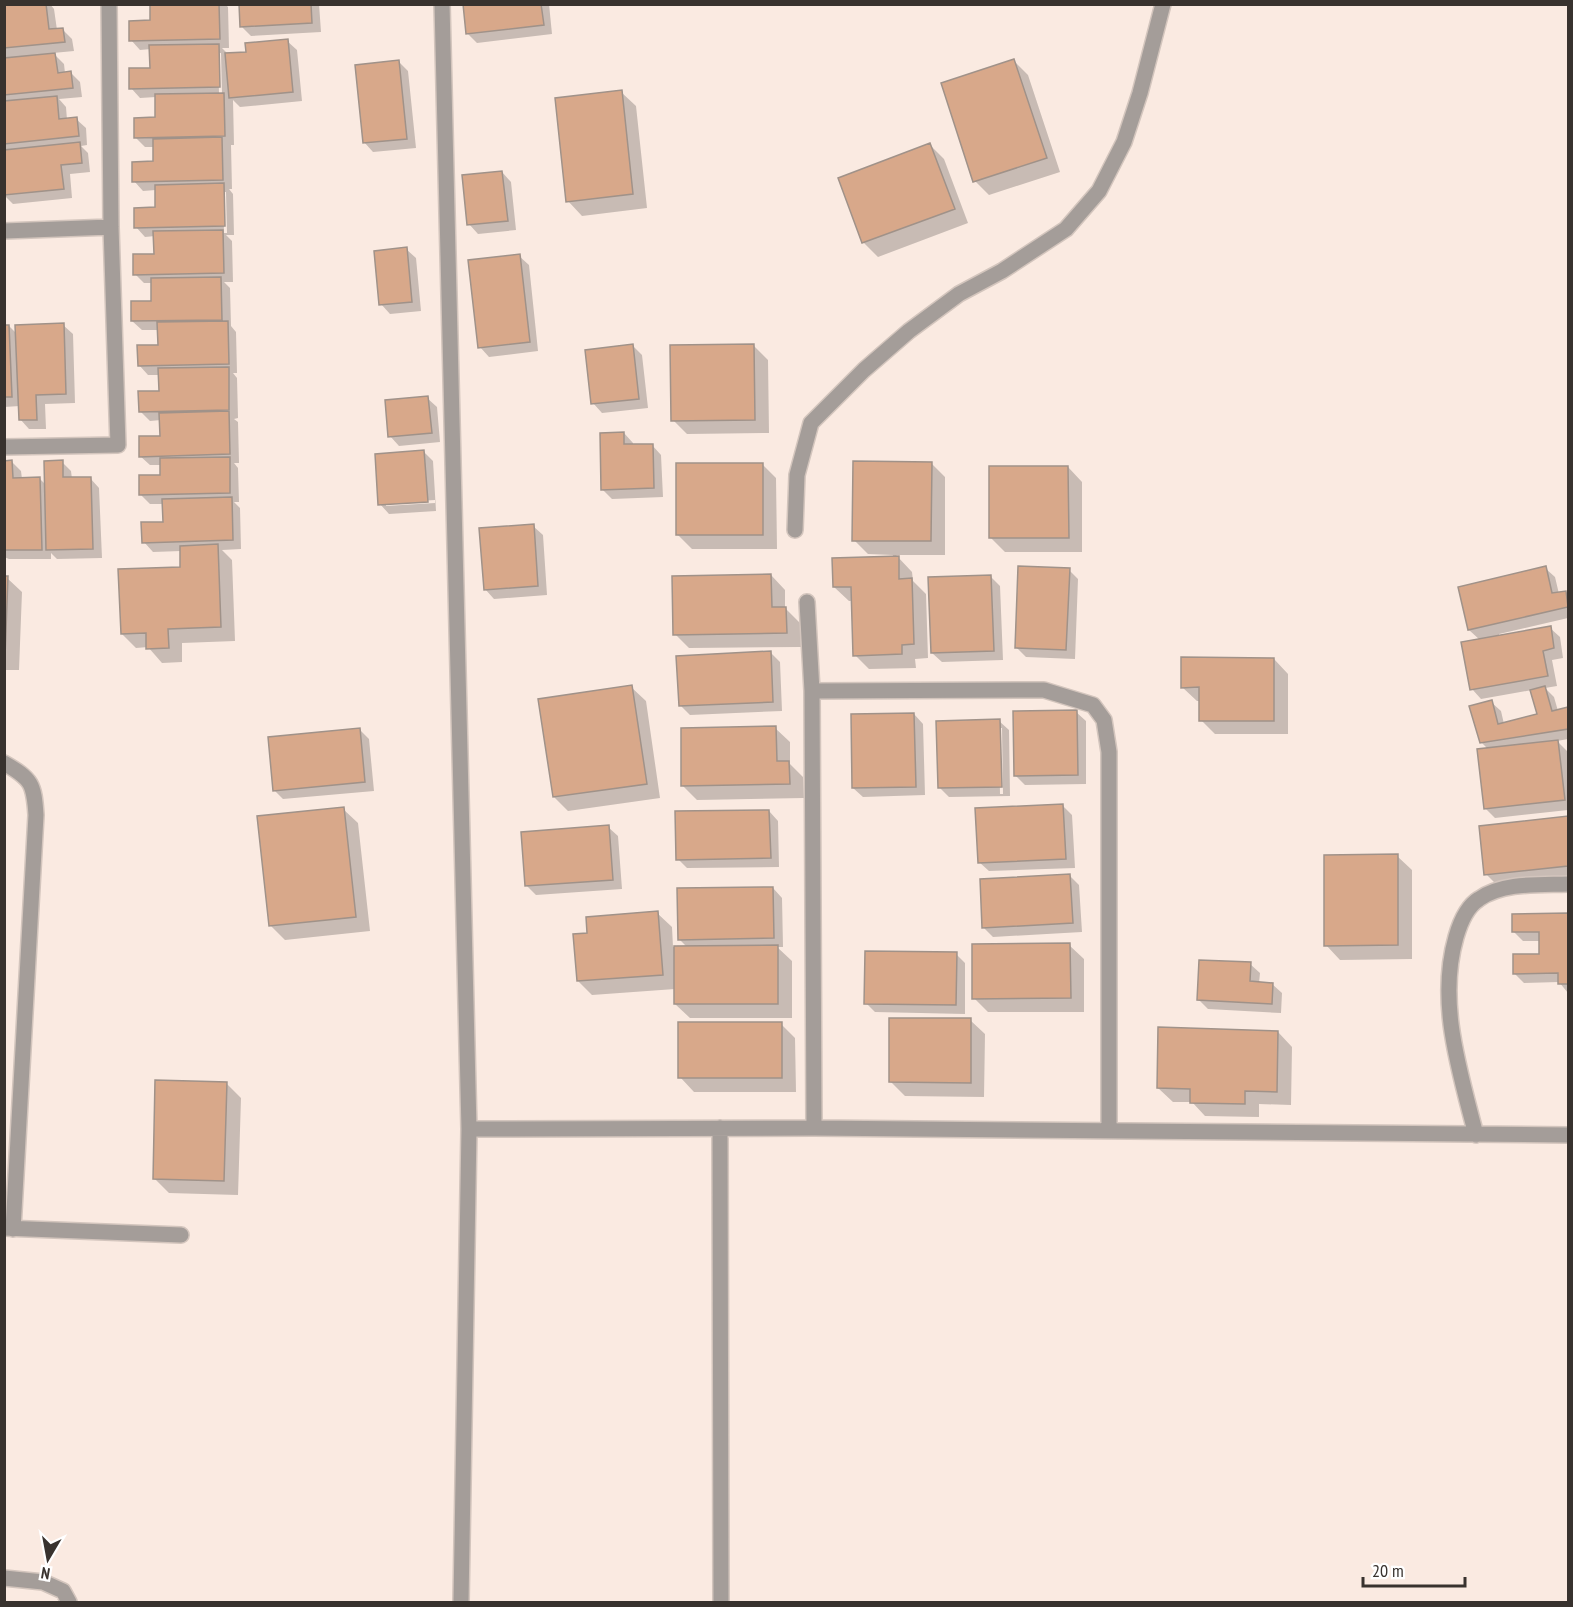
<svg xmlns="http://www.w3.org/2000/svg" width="1573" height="1607" font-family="'PT Sans Narrow',sans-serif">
<rect width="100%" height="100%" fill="#faeae1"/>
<path fill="#0003" fill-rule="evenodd" d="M 4,4 L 50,4 L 54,9 L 57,30 L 63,30 L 72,39 L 74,51 L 53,53 L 64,64 L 65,73 L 71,73 L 80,82 L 82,97 L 59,99 L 66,107 L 67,120 L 76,119 L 86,128 L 87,145 L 81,146 L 88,153 L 90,172 L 70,174 L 72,198 L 13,204 L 4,195 Z
M 151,4 L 225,4 L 228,7 L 229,48 L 222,48 L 228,54 L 247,53 L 287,41 L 297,50 L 302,101 L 240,107 L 233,100 L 234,145 L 231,145 L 232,189 L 229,189 L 233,194 L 234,235 L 226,235 L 232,241 L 233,282 L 224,282 L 230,288 L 231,326 L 236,332 L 237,373 L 233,373 L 237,378 L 238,418 L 234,419 L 238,422 L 239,463 L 234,463 L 238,468 L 239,502 L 234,502 L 240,508 L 241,549 L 222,550 L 232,560 L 235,641 L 182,643 L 182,662 L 162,663 L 148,647 L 136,648 L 122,634 L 182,568 L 181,551 L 153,552 L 144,542 L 164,523 L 164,504 L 150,504 L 141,495 L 162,476 L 162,465 L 150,465 L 140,456 L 161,437 L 161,420 L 150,421 L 140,411 L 161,392 L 160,375 L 148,375 L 139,365 L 160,347 L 159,330 L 142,330 L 132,321 L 153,302 L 153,283 L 144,283 L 135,274 L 155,256 L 155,236 L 145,237 L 136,227 L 157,208 L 156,190 L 143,191 L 134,181 L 154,163 L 154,147 L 145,147 L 136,138 L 156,119 L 156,97 L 140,98 L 131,88 L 151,69 L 151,49 L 140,50 L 131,40 L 151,22 ZM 218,53 L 221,53 L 222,94 L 219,94 ZM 223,192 L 226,192 L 227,233 L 224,233 Z
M 240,4 L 319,4 L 321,32 L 251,36 L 242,27 Z
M 464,4 L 549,4 L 552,34 L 477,43 L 467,33 Z
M 1014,61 L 1028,75 L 1060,172 L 989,195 L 975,181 Z
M 399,62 L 408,71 L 416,148 L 373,152 L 364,142 Z
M 621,92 L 636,106 L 647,208 L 582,216 L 568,201 Z
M 930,145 L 944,159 L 968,223 L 878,257 L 863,242 Z
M 502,172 L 511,182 L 516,230 L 478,234 L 469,224 Z
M 406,249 L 416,258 L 421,311 L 390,314 L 381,304 Z
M 519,256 L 529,265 L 538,351 L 489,357 L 480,347 Z
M 63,325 L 73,334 L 75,403 L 45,404 L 46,429 L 29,429 L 20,419 L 20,406 L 4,407 L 4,326 L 9,326 L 17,334 Z
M 753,345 L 768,360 L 769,433 L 687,434 L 673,420 Z
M 633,346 L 642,355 L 648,408 L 602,413 L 593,403 Z
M 427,398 L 437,407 L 440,442 L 399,446 L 390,436 Z
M 624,433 L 633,443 L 633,446 L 652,445 L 661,455 L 663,497 L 612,499 L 602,489 Z
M 424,452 L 433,461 L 436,511 L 389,514 L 380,504 ZM 435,500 L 435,503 L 386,506 L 386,503 Z
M 4,462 L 12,462 L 21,471 L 22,479 L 40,479 L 46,485 L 62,462 L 71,471 L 72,479 L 90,478 L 99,488 L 102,558 L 57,559 L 51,553 L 51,559 L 9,559 L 4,557 Z
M 931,463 L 945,477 L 945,555 L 896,555 L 912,572 L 913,581 L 926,594 L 928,658 L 915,659 L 916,668 L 869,669 L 855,655 L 853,601 L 849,601 L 834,587 L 893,557 L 893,555 L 868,554 L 854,540 Z
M 762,464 L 776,478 L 777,549 L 692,549 L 678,535 Z
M 1068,467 L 1082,482 L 1082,552 L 1005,552 L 991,538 Z
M 533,526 L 543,535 L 547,595 L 494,599 L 485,589 Z
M 1545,568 L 1555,577 L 1559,594 L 1566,592 L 1568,595 L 1568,618 L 1499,634 L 1499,637 L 1550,628 L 1560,637 L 1563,658 L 1552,660 L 1557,686 L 1545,688 L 1554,697 L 1558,711 L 1568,710 L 1568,739 L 1557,741 L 1567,751 L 1568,810 L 1495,818 L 1485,808 L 1488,749 L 1481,742 L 1491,702 L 1501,711 L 1504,724 L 1538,715 L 1532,690 L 1481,699 L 1472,689 L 1480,640 L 1469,630 Z
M 1069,570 L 1078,579 L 1075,659 L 1026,657 L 1017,648 Z
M 771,575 L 785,590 L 785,608 L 800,623 L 801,647 L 689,648 L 675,634 Z
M 990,576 L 1000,586 L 1003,660 L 942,662 L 932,653 Z
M 4,578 L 7,578 L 22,592 L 19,670 L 4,670 Z
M 771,653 L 780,662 L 782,711 L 690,715 L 680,705 Z
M 1274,659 L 1288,674 L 1288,734 L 1215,734 L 1201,720 L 1201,701 L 1197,701 L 1182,687 Z
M 631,687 L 646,701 L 660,798 L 568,811 L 554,797 Z
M 1076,712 L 1086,721 L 1086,784 L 1025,785 L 1015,775 Z
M 914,714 L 923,724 L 925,795 L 863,797 L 853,788 Z
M 999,721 L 1009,730 L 1010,796 L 949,797 L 939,787 ZM 999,728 L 1002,728 L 1003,794 L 1000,794 Z
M 775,728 L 790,742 L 790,764 L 803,777 L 804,798 L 697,800 L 683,786 Z
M 360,730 L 369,739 L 374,791 L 283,799 L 274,790 Z
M 1063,806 L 1072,815 L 1075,868 L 989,871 L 979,862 Z
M 343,809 L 358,823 L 370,931 L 285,940 L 270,925 Z
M 769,811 L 778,821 L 779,867 L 687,868 L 678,859 Z
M 1568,818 L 1568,876 L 1495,883 L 1486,874 L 1480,827 Z
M 608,827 L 618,836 L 622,889 L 536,895 L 526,885 Z
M 1397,856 L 1412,870 L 1412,959 L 1340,960 L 1326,945 Z
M 1069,875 L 1079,885 L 1082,932 L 993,937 L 984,928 Z
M 773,888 L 782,898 L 783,947 L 777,947 L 792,961 L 792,1018 L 690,1018 L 675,1004 L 675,989 L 592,995 L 578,981 L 589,934 L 657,913 L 672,927 L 673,947 L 687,947 L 679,939 Z
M 1513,915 L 1568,915 L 1568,993 L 1559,982 L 1524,983 L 1514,973 L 1541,956 L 1541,941 L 1523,941 L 1514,932 Z
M 1069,945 L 1084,959 L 1084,1012 L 988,1012 L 974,998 Z
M 956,954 L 965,963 L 965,1014 L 875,1012 L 866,1003 Z
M 1250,964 L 1260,973 L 1259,983 L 1272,984 L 1282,993 L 1281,1013 L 1208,1009 L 1198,999 Z
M 970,1020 L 985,1034 L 984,1097 L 905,1096 L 890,1081 Z
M 781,1024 L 795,1038 L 796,1092 L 694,1092 L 680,1077 Z
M 1278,1032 L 1292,1047 L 1291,1105 L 1259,1104 L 1259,1117 L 1205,1116 L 1192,1102 L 1173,1102 L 1158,1088 Z
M 226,1083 L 241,1098 L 238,1195 L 169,1193 L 154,1178 Z"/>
<path fill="#d8a88a" stroke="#a09289" stroke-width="1.5" d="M 4,4 L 46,4 L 49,29 L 63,28 L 65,42 L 4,48 Z
M 150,4 L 219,4 L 220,39 L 129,41 L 129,21 L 150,20 Z
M 239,4 L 311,4 L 312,23 L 240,27 Z
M 463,4 L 541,4 L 544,25 L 466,34 Z
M 288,39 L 293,92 L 229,98 L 225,53 L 246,52 L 245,43 Z
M 219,44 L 220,87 L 129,89 L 129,68 L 150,68 L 149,45 Z
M 55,53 L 58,73 L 71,71 L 73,88 L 4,95 L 4,58 Z
M 1014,59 L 1047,158 L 973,182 L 941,83 Z
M 399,60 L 407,139 L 363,143 L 355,65 Z
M 622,90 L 633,194 L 566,202 L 555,98 Z
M 224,93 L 225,136 L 134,138 L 134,118 L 155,117 L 155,94 Z
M 57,96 L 59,119 L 77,117 L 79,136 L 4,144 L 4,101 Z
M 222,137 L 223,180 L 132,182 L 132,162 L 153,161 L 153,139 Z
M 80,142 L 82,163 L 61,165 L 64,189 L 4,195 L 4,150 Z
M 930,143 L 955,209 L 862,243 L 838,178 Z
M 502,171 L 508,221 L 467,225 L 462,175 Z
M 224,183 L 225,226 L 134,228 L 134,208 L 155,207 L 155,185 Z
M 223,230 L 224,273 L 133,275 L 133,254 L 154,254 L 153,231 Z
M 407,247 L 412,302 L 379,305 L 374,251 Z
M 520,254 L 530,342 L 478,348 L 468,260 Z
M 221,277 L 222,320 L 131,321 L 131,301 L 151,301 L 151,278 Z
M 228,321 L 229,364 L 138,366 L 137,345 L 158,345 L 157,322 Z
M 64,323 L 66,394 L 36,395 L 37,420 L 19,420 L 15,325 Z
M 4,325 L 9,325 L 12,397 L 4,397 Z
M 633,344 L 639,399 L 591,404 L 585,350 Z
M 754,344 L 755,420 L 671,421 L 670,345 Z
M 229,367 L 229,410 L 139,412 L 138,391 L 159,391 L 158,368 Z
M 428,396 L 432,433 L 388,437 L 385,400 Z
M 229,411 L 230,454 L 139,457 L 139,436 L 160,436 L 159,413 Z
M 624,432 L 624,444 L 653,444 L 654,488 L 601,490 L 600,433 Z
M 424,450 L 428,502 L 378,505 L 375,454 Z
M 230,457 L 230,493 L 139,495 L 139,475 L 160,475 L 160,458 Z
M 12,460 L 13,478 L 40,477 L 42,550 L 4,550 L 4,461 Z
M 63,460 L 63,477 L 91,477 L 93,549 L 46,550 L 44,461 Z
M 853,461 L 932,462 L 931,541 L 852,541 Z
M 676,463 L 763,463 L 763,535 L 676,535 Z
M 989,466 L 1068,466 L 1069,538 L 989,538 Z
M 232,497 L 233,540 L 142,543 L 141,522 L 163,522 L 162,499 Z
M 534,524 L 538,586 L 484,590 L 479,528 Z
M 218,544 L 221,627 L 168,629 L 169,648 L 146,649 L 146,633 L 121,634 L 118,569 L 180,567 L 180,546 Z
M 899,556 L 899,579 L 912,578 L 914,644 L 902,645 L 902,654 L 853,656 L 851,587 L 833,587 L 832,558 Z
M 1018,566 L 1070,568 L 1066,650 L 1015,648 Z
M 1546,566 L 1552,593 L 1566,591 L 1568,607 L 1468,630 L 1458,587 Z
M 771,574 L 772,607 L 786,607 L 787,633 L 673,635 L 672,576 Z
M 991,575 L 994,651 L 931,653 L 928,577 Z
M 4,576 L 8,576 L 5,657 L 4,657 Z
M 1551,626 L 1554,648 L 1543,651 L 1548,676 L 1470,690 L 1461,642 Z
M 771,651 L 773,702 L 679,706 L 676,656 Z
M 1181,657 L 1274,658 L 1274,721 L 1199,721 L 1199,687 L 1181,688 Z
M 632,685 L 647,784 L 553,797 L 538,699 Z
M 1545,686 L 1552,711 L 1568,707 L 1568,729 L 1480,743 L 1469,706 L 1492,700 L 1498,724 L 1537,714 L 1530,690 Z
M 1077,710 L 1078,775 L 1014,776 L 1013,711 Z
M 914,713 L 916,787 L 852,788 L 851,714 Z
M 1000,719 L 1002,787 L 938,788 L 936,721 Z
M 776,726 L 777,761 L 789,761 L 790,784 L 681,786 L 681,728 Z
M 360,728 L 365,782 L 273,791 L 268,737 Z
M 1558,740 L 1565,800 L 1484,809 L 1477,749 Z
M 1063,804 L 1066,859 L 978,863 L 975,808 Z
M 344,807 L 356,917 L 269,926 L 257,816 Z
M 769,810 L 771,858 L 676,860 L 675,811 Z
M 1568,816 L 1568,866 L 1484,875 L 1479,826 Z
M 609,825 L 613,880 L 525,886 L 521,832 Z
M 1398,854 L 1398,945 L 1324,946 L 1324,855 Z
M 1070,874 L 1073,923 L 982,928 L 980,879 Z
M 773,887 L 774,938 L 678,940 L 677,888 Z
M 658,911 L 663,975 L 577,981 L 573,934 L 587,933 L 586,917 Z
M 1568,913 L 1568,984 L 1558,984 L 1558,973 L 1513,974 L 1513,954 L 1539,954 L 1539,932 L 1512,932 L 1512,914 Z
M 1070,943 L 1071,998 L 972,999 L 972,944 Z
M 778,945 L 778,1004 L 674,1004 L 674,946 Z
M 865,951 L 957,952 L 956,1005 L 864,1004 Z
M 1199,960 L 1251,962 L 1250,981 L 1273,983 L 1272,1004 L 1197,1000 Z
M 889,1018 L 971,1018 L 971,1083 L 889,1082 Z
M 678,1022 L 782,1022 L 782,1078 L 678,1078 Z
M 1158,1027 L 1278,1031 L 1277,1092 L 1245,1091 L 1245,1104 L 1190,1103 L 1190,1089 L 1157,1088 Z
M 155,1080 L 227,1082 L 224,1181 L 153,1179 Z"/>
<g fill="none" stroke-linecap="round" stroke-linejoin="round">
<g stroke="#d3c5bd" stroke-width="18">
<path id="minor" d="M 442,4 L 469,1129 L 461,1602
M 4,231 L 111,227
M 4,447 L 118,445 L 111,227 L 109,4
M 795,530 L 797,475 L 811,423 L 864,370 L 909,331 L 959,294 L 1002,271 L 1066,229 L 1099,191 L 1124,142 L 1140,93 L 1163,4
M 807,602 L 812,691 L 814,1128
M 812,691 L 1044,690 L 1093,705 L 1104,720 L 1109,752 L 1109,1131
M 4,763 C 32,779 34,784 36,815 L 13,1229
M 720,1128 L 721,1602
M 469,1129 L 814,1128 L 1568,1135
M 1476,1135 C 1460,1072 1437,1003 1456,937 C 1460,923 1466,907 1479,899 C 1503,882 1540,885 1568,884
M 4,1228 L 181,1235
M 4,1578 L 43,1582 L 63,1591 L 69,1602"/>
</g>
<use href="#minor" stroke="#a49d99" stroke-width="15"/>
</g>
<rect width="1573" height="1607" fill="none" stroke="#38322e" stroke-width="12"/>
<g transform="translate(48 1559) rotate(190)" stroke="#ffffff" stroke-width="4.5" paint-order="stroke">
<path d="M0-4.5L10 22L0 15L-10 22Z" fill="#38322e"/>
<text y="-9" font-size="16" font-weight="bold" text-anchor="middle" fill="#38322e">N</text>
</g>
<path d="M1363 1577v9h102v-9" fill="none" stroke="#38322e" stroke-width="3"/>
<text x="1372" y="1577" font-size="18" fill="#38322e" stroke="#ffffff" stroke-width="4.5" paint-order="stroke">20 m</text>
</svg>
